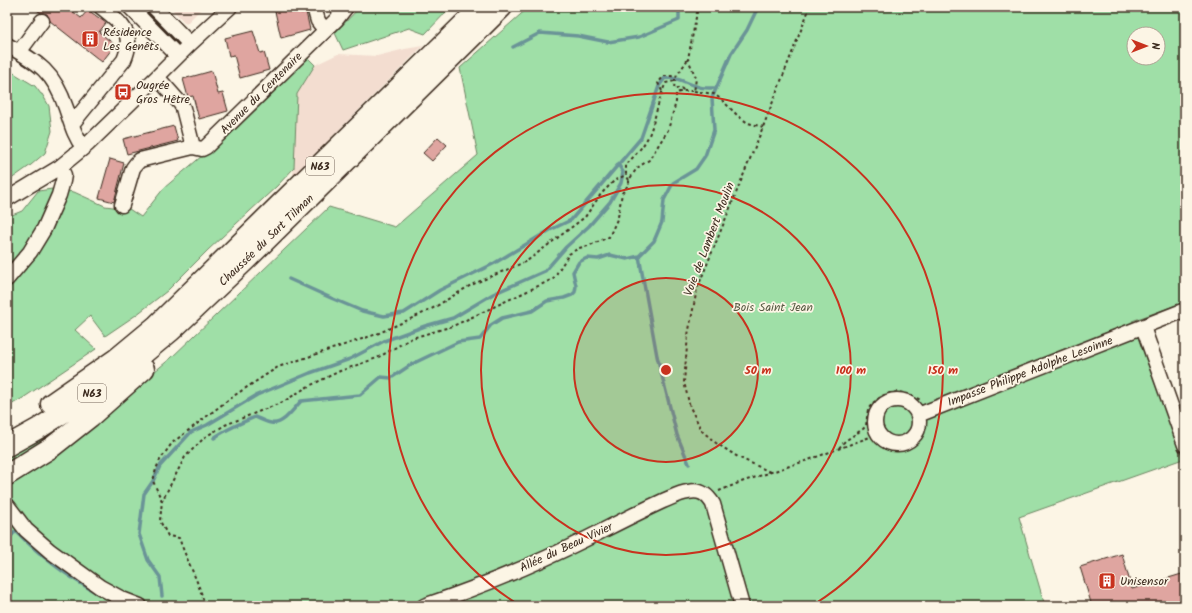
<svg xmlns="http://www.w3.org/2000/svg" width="1192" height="613" font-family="Kalam,sans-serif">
<rect width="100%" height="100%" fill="#fcf5e5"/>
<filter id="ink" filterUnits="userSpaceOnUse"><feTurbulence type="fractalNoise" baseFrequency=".025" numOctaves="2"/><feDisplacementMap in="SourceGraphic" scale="8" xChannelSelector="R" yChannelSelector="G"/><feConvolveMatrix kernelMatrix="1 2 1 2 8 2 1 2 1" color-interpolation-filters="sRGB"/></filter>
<g filter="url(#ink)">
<path fill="#f3ddd0" d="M 170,7 L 203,7 L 186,24 Z
M 423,46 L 293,176 L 297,94 L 315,65 L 338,54 L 377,56 L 405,49 Z"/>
<path fill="#9fdfa7" stroke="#6d8462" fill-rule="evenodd" d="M 360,7 L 451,7 L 425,34 L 409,28 L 343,50 L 335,33 Z
M 529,7 L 1185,7 L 1185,302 L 1132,321 L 1183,459 L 1019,517 L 1045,606 L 7,606 L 7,482 L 65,445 L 171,358 L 329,207 L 395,227 L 478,155 L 460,68 ZM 1134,34 L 1158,34 L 1158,58 L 1134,58 Z
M 305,55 L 315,65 L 297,94 L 294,168 L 277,186 L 208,250 L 167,291 L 136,315 L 105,336 L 90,316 L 75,330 L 96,349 L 23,398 L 7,407 L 7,217 L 22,211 L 38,191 L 52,189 L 57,209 L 67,191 L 74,192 L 105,206 L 129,209 L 141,217 L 164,188 L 209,150 Z
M 7,69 L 35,86 L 41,94 L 42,94 L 49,106 L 52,131 L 45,153 L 31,165 L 7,182 Z
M 84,410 L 45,445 L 7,468 L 7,457 L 39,439 Z"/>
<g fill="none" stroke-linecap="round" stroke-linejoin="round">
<path stroke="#6b9497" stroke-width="3.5" d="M 513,47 L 540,33 L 578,36 L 608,42 L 639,37 L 679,20 L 679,7
M 639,256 L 657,356 L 677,435 L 689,464
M 289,279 L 331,298 L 362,311 L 384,316 L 404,313 L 440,290 L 493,264 L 550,230 L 571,220 L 641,138 L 659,86 L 665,78 C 681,78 683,82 696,86 C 703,89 709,88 716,88
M 214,438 C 226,429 241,423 255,417 C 260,419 265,422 271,423 C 282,426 294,409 301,401 L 360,395 L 381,377 L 391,378 L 412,364 L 458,342 L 480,339 L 491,325 L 502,318 L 532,311 L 547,301 L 564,298 L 572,295 L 575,292 L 576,286 L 573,272 L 579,262 L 587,258 L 598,259 L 610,255 L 627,259 L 639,256 L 654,241 L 662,222 L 664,200 L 673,183 L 696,169 L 705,156 L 714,130 L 712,98 L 731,54 L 747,30 L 758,7
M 7,540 L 16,531 C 40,556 67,576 97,593
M 162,596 L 160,577 L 148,560 L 139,534 L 144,494 L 153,481 L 160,466 L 191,432 L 207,425 L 257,395 L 310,373 L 350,359 L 384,341 L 425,326 L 453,318 L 493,294 L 545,271 L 566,247 L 589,226 L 610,202 L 621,183 L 623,172 L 618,164
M 458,606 L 459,606"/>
</g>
<path fill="#dfa5a0" stroke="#3b2a1e" d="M 33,7 L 67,7 L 81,18 L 88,10 L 106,23 L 99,32 L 115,45 L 102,62 L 50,21 L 47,14 L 43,13 L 41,13 Z
M 274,7 L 299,7 L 301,13 L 306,12 L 310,30 L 281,38 Z
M 253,31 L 260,53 L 264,52 L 269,70 L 240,78 L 234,55 L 229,56 L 225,38 Z
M 212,71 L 218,94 L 223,93 L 228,111 L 199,119 L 193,96 L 188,97 L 183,79 Z
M 174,126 L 178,141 L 127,154 L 123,139 Z
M 438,137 L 447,145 L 432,161 L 423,153 Z
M 110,159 L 124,163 L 114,202 L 99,198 Z
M 1122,554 L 1132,589 L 1185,573 L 1185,606 L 1092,606 L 1080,567 Z"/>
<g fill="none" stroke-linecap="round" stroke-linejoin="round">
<g stroke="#3b2a1e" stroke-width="17">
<path id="minor" d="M 130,7 L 178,56
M 154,7 L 190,44
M 314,7 L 318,21 L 325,30
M 7,45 C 39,63 54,72 66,108 C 71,122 74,136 83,147
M 19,52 L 42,21
M 157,77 L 180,103 L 183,108 L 193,147 L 202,149 L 206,147 L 336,20 L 346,7
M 72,124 L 124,60 C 136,33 120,22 101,7
M 7,199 L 60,167 L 88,144 L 157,77 L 190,44 L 230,7
M 122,205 L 133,168 L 136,164 L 140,160 L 193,147
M 7,279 L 30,252 L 44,229 L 59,195 L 63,181 L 64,175 L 60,167
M 1143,327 L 1185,445
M875 422a22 22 0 1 1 44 0a22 22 0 1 1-44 0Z
M 918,415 L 1185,310
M 7,505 L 26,530 L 50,551 L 100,587 L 122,599 L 140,606
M 424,606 C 480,587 534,565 586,539 C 612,526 637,513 663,501 C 671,498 679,493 688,492 C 700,489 707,494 713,504 L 742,606"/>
</g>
<g stroke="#3b2a1e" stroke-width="23">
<path id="highway" d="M 51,404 L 116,359 L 157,325 L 481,7
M 7,446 L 41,427 L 89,396 L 125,369 L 171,331 L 245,261 L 502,7
M 7,475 L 52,447 L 90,417 L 144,369"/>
</g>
<path stroke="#3b2a1e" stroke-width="2" stroke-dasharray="3 3" stroke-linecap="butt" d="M 675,79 L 674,89 L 676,89 L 680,87 L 684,91
M 662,91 L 658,83 L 664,76 L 671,76 L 676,77 L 688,59
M 694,91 L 714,94 L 723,101 L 738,116 L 748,123 L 763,127
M 629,180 L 626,175 L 626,165 C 634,156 644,146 649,135 C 656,118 658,99 666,83 L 674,81
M 839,448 L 845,441 L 863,429 L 866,426 L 868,409 L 874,402 L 882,396 L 890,393 L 899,392 L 908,394 L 921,400
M 770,472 L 738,457 L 716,443 L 702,431 L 690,407 L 684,382 L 688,335 L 697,289 L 763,127 L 810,7
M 719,491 L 741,482 L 811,459 L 878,434
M 162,501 L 153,481 L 156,469 L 160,460 L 172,443 L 232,397 L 278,367 L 377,334 L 430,310 L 471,285 L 527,261 L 585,217 L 601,194 L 615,180 L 626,175
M 153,604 L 158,606
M 205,606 C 199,582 187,561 179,538 L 168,536 L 160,521 L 162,501 L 185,457 L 205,437 L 225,425 L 283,402 L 307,387 L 340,371 L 377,358 L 412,338 L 453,326 L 553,279 L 569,254 L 579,248 L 588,246 L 609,237 L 618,217 L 622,193 L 629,184 L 629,180 L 637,168 L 649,160 L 668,130 L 676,102 L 676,93 L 684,91 L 694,91 L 695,86 L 696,78 L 688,59 L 698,7"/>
<use href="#minor" stroke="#fcf5e5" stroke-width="14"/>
<use href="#highway" stroke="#fcf5e5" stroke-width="20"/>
</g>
</g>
<circle cx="666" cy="370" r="92" fill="#c8321e" fill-opacity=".12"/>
<g fill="none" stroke="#c8321e" stroke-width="2">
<circle cx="666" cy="370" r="92"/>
<circle cx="666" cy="370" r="185"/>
<path d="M519 605A277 277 0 1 1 813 605"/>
</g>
<defs>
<g id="building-square" transform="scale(0.9)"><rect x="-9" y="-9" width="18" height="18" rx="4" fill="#c8321e" stroke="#fcf5e5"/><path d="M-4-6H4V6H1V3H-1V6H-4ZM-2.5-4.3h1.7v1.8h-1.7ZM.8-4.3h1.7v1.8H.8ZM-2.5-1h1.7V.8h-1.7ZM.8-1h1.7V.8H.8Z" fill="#fff"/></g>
<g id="bus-square" transform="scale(0.9)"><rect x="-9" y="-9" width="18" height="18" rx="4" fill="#c8321e" stroke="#fcf5e5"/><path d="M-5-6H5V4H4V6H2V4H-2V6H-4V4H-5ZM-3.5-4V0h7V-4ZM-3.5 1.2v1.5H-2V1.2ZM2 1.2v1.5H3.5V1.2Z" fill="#fff"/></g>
</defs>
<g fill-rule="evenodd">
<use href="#building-square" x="90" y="39"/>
<use href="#bus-square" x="123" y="92"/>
<use href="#building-square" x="1107" y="581"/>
</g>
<g text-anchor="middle" stroke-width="3.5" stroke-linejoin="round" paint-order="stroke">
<g fill="#fcf5e5" stroke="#75675a" stroke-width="1">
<rect x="306" y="157" width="28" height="18" rx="3"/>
<rect x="78" y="384" width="28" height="18" rx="3"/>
</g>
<g font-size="11" font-weight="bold" fill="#3b2a1e">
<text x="320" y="170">N63</text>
<text x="92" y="397">N63</text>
</g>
<g font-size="12" fill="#3b2a1e" stroke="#fcf5e5" text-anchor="start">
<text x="103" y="36">Résidence<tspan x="103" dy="14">Les Genêts</tspan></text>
<text x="136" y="89">Ougrée<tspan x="136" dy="14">Gros Hêtre</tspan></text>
<text x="1120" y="585">Unisensor</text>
</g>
<g font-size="12" fill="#3b2a1e" stroke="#fcf5e5">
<text transform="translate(261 93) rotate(-45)" y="4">Avenue du Centenaire</text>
<text transform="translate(709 239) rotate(-69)" y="4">Voie de Lambert Moulin</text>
<text transform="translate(266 240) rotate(-44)" y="4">Chaussée du Sart Tilman</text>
<text transform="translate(1030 371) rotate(-21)" y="4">Impasse Philippe Adolphe Lesoinne</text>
<text transform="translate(566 547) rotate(-25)" y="4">Allée du Beau Vivier</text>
</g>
<g font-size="12" fill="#545740" stroke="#fcf5e5">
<text x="773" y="311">Bois Saint Jean</text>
</g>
</g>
<circle cx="666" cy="370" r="6" fill="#c8321e" stroke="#fcf5e5" stroke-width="2"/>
<g font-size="12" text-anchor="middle" font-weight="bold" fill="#c8321e" stroke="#fcf5e5" stroke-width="3.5" stroke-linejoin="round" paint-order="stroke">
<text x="758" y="374">50 m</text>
<text x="851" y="374">100 m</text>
<text x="943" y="374">150 m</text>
</g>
<rect width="1192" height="613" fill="none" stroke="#fcf5e5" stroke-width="24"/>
<rect x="12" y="12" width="1168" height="589" fill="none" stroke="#3b2a1e" stroke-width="1.5" filter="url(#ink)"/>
<g transform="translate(1146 46) rotate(90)"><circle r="19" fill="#fcf5e5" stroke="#afa495"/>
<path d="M0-3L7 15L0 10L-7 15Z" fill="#c8321e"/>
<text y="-6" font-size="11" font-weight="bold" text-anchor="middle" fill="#3b2a1e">N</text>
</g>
</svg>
